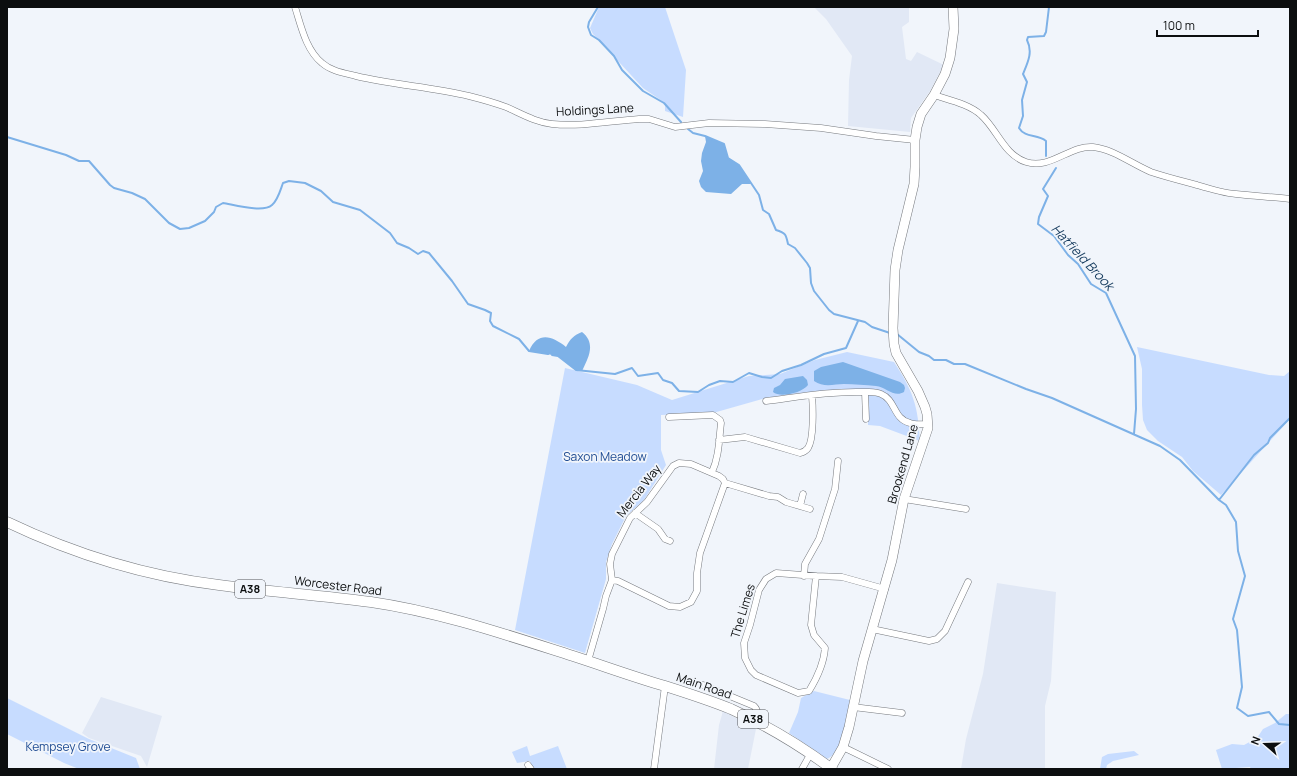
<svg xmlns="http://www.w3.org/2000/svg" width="1297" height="776" font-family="Manrope,sans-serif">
<rect width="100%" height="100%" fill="#f1f5fb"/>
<path fill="#e1e8f5" d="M 814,7 L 909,7 L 909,22 L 902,27 L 906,59 L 911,61 L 917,52 L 944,65 L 930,91 L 911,118 L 910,132 L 848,126 L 849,80 L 852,56 L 826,19 Z
M 997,583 L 1056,592 L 1051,681 L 1045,706 L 1045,769 L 961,769 L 966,739 L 983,674 Z
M 101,697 L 162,716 L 147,767 L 141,756 L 89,738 L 82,733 Z
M 723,711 L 756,729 L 748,769 L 714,769 L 719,725 Z"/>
<path fill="#c7dcff" d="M 599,7 L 665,7 L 686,70 L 683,117 L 665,111 L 665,103 L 643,88 L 593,34 L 590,28 Z
M 1137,347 L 1269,375 L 1284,376 L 1290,371 L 1290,419 L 1221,495 L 1193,471 L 1182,457 L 1158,441 L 1147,430 L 1143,420 L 1142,405 L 1142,369 Z
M 847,352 L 894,362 C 913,391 918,405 920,441 L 880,426 L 868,425 L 868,391 L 842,389 L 800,393 L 766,398 L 713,413 L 661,415 L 661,450 L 666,465 L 644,500 L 626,516 L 612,544 L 606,562 L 606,579 L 585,653 L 515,630 L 565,368 L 637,385 L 672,400 L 749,376 L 780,374 L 815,360 Z
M 814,691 L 850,700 C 847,715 843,753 827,759 L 789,733 L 798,712 L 801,698 Z
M 7,698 L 89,739 L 136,758 L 140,769 L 79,769 L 64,763 L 7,734 Z
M 1286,714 L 1290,714 L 1290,769 L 1251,769 L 1250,767 L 1222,769 L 1216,750 L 1232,744 L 1244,745 L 1257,738 L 1263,729 L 1275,723 Z
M 527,746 L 530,756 L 558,746 L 567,769 L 533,769 L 530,761 L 517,763 L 512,752 Z
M 1134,751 L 1139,755 L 1113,761 L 1107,765 L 1106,769 L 1100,769 L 1102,757 L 1108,754 Z"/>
<path fill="#7db1e7" d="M 705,136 L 724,144 L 728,158 L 739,165 L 751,184 L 742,184 L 731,194 L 706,192 L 701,187 L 699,181 L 703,171 L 701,161 L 702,153 L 706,142 Z
M 582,332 C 596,343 589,357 582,371 L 576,370 L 558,356 L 529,351 C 538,331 552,336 566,347 C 570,339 574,335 582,332 Z
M 843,362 L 900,382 L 904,385 L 905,388 L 904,392 C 894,398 886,387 876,386 C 865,385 855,384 844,384 C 834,384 824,388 814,381 L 814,371 L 821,367 Z
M 803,376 L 807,380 L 808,385 C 802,393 780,398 773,392 L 774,388 L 780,385 L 785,379 Z"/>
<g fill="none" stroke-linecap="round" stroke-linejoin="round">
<path stroke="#7db1e7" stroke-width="2" d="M 598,7 L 589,22 L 588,27 L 591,35 L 599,40 L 614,56 L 622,70 L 643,91 L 664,103 L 681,122
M 688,129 L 693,133 L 705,136 L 724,144 L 728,158 L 739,165 L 759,195 L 763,210 L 769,214 L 776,230 C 786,233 786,235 788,244 L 795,248 L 807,263 L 810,268 L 811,283 L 814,291 L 829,310 L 834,314 L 865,322 L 872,327 L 890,333
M 7,137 L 66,155 L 79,161 L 89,161 L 110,185 L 114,188 L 132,193 L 145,199 L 169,223 L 180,229 L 189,228 L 205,221 L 214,212 L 216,207 L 223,203 C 235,205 263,213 272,205 C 278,200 280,191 283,183 L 289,181 L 305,183 L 321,191 L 333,202 L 360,210 L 390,233 L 397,243 L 409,248 L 418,254 L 423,251 L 429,253 L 452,281 L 468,304 L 485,310 L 491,313 L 490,321 L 493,326 L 519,339 L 529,351 L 548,354
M 1046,156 L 1046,141 C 1037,134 1025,138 1019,128 L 1023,116 L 1022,100 L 1027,82 L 1023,74 C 1028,62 1033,52 1027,40 L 1028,37 L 1044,36 L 1046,32 L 1049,7
M 1056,168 L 1043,189 L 1048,196 L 1039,217 L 1038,224 L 1054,236 L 1068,255 L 1078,264 L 1091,284 L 1106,293 L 1135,356 L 1136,409 L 1134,434
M 897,334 L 919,352 L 929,356 L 934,360 L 946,360 L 954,364 L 965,364 L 1026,389 L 1052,398 L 1160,446 L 1180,460 L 1219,500 L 1226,505 L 1236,522 L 1238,551 L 1245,576 L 1233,619 L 1237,630 L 1242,687 L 1237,708 L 1248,716 L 1269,712 L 1279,724 L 1290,725
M 552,355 L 558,356 L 576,370 L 615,374 L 632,368 L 638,376 L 658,373 L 663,380 L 672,383 L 679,391 L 698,392 L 709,385 L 720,381 L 733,382 L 749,373 L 762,377 L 771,378 L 782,371 L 801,365 L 824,354 L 846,348 L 858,321
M 1219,500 L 1254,455 L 1268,443 L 1270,438 L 1290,418"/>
<g stroke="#76797e" stroke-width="7">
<path id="street" d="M 295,7 C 301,26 306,50 322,63 C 331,71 344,73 356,76 C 393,85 432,87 469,96 C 481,99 495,103 506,107 C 522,114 535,122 552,124 C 580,127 610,121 639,119 L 649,119 L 675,127 L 709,123 L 765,124 L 821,128 L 876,136 L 915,140
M 934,95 C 949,100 969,104 981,115 C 997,129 1004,155 1026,162 C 1050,170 1070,145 1093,147 C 1113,149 1132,164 1151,172 C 1166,177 1182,181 1197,185 C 1210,189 1223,193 1236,194 C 1254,196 1272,197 1290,199
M 865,392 L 866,419
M 766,401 C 798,397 831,391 863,392 C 869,392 876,391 881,394 C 896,400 893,419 910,423 C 915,425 922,424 928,424
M 669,417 L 713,415 L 720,420 L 721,423 C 719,440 719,457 712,472
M 719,440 L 745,437 L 800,453 C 804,452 806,451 808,448 C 814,439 813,407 812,396
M 904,499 L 966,509
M 800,506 L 803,494
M 635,513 L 658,529 L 665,539 L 670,541
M 804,576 L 805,564 L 819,539 L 835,489 L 838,461
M 816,576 L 776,573 L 766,579 L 759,590 L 750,625 L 744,643 L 745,658 L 751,670 L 756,675 L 798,693 L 809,691 C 817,678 824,663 825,648 L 814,635 L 811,625 L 816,576 L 842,577 L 885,589
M 612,580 L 618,581 L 669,606 L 680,607 L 691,602 L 697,591 L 697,573 L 700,553 L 725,483
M 872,629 L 929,641 L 937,639 L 945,631 L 968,582
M 588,661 L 603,609 L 606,596 L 612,580 L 610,564 L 612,554 L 630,518 L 647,502 L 673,466 L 679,463 L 691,464 L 719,476 L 723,479 L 725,483 L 769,496 L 778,497 L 786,502 L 810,509
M 703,685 L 754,706 C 759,711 757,715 755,721
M 853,707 L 902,713
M 843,747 L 888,769
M 528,765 L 531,769
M 654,769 L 665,686
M 802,769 L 811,753"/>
</g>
<g stroke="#76797e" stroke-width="10">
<path id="secondary" d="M 831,768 L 843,747 L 849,727 L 863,661 L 892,560 L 904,499 L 928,428 L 927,414 L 925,407 L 918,391 L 896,353 L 894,344 L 893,328 L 895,270 L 898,250 L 914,184 L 915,167 L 915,140 L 917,127 L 921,114 L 934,95 L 945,74 L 950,58 L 954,29 L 953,7"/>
</g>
<g stroke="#76797e" stroke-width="11">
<path id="primary" d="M 7,522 C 74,554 145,576 219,585 C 270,592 321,595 371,602 C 440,612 507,635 573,656 C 604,666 634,677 665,686 C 687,693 709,700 731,709 C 766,725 801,746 832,769"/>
</g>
<use href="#street" stroke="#fff" stroke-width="6"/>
<use href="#secondary" stroke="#fff" stroke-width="9"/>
<use href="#primary" stroke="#fff" stroke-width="10"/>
</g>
<g text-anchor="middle" stroke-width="3.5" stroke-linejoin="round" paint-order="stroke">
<g fill="#f1f5fb" stroke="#515356" stroke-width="1">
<rect x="235" y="580" width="30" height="18" rx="3"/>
<rect x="738" y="710" width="30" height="18" rx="3"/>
</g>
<g font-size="11" font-weight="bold" fill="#0c0e0f">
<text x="250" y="593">A38</text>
<text x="753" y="723">A38</text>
</g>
<g font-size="12" fill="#0c0e0f" stroke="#f1f5fb">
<text transform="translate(595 110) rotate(-3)" y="4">Holdings Lane</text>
<text transform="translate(903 464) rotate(-74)" y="4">Brookend Lane</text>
<text transform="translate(639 491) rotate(-52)" y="4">Mercia Way</text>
<text transform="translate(338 586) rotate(7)" y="4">Worcester Road</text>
<text transform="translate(743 611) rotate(-73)" y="4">The Limes</text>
<text transform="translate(704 686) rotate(19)" y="4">Main Road</text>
</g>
<g font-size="12" fill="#224e94" stroke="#f1f5fb">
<text x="605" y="461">Saxon Meadow</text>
<text x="68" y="751">Kempsey Grove</text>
</g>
<g font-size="13" font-style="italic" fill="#143a5d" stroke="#f1f5fb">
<text transform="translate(1083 257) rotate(47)" y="5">Hatfield Brook</text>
</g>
</g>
<rect width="1297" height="776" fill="none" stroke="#0c0e0f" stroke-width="16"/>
<g transform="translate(1265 744) rotate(290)" stroke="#f1f5fb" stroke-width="3" paint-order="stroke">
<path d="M0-3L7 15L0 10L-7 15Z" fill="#0c0e0f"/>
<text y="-6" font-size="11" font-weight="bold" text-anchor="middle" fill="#0c0e0f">N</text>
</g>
<path d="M1157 30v6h101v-6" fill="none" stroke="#0c0e0f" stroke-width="2"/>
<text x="1163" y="30" font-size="12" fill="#0c0e0f" stroke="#f1f5fb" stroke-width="3" paint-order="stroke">100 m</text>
</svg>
